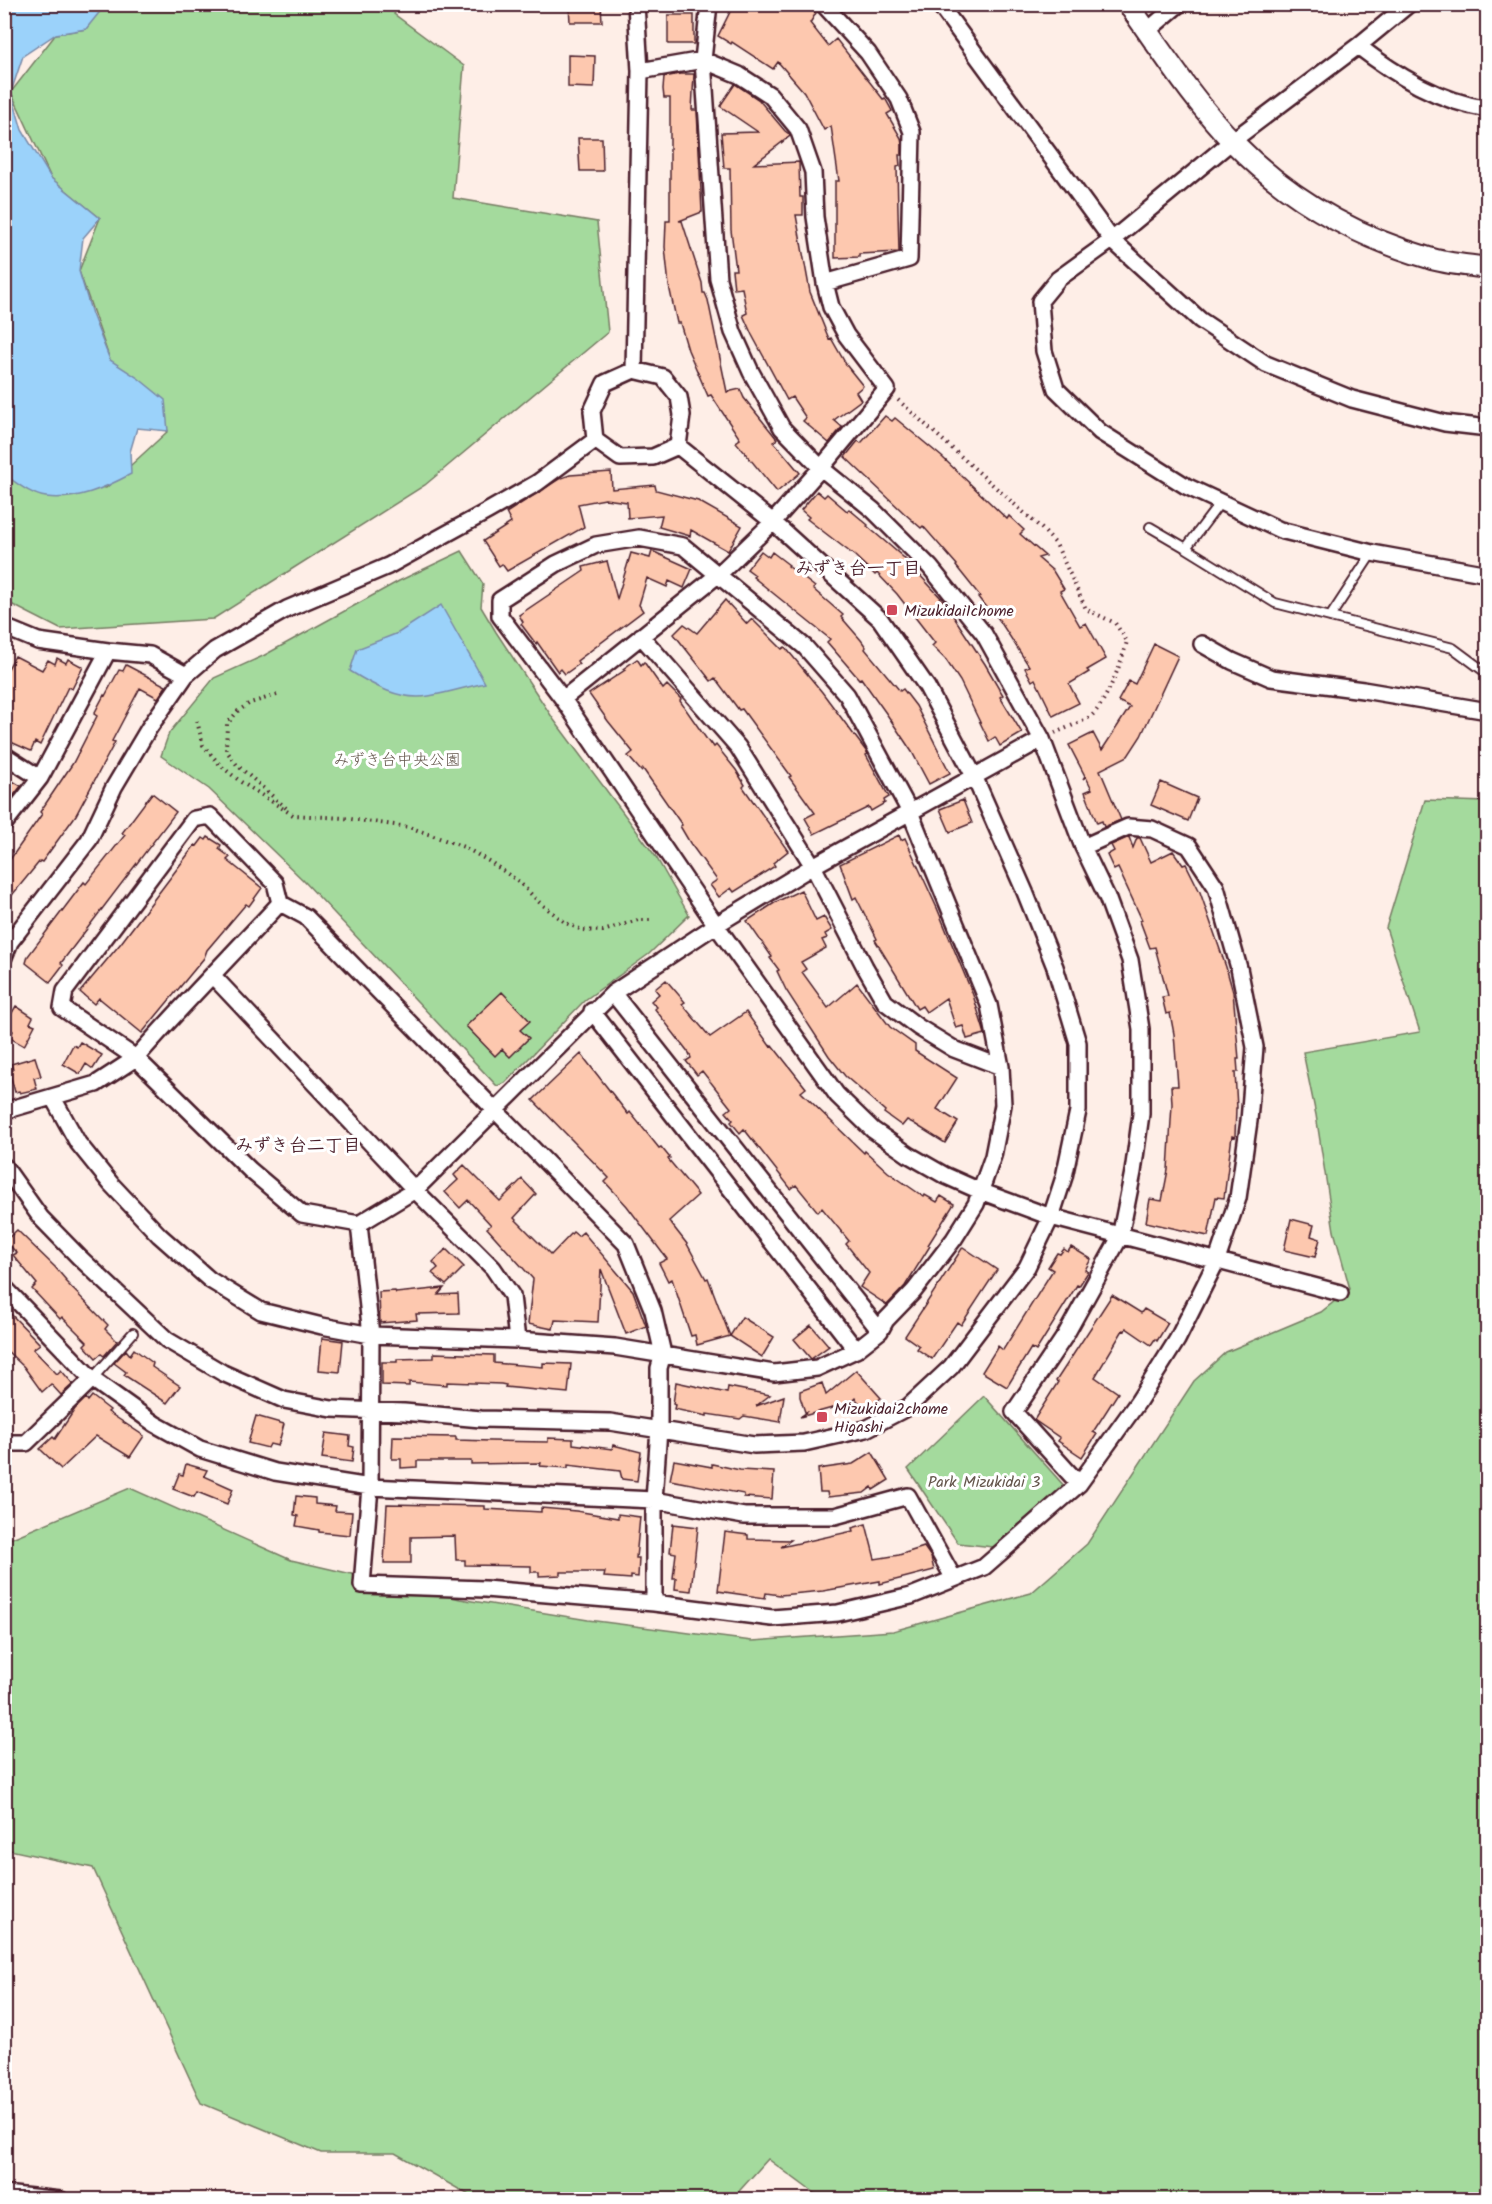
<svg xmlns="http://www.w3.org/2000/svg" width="1492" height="2204" font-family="Kalam,'Klee One',sans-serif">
<rect width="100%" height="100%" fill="#feeee7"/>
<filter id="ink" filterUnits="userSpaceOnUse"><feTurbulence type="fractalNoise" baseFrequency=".0167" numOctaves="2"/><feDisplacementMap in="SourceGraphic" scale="12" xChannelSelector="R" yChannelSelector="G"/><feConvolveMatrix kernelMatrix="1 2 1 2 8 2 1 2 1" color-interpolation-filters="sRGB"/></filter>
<g filter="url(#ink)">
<path fill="#a4da9d" stroke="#777c64" stroke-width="1.5" d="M 99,5 L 401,5 L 394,14 L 464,66 L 453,198 L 597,222 L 608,332 L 425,485 L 213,619 L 60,629 L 5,601 L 4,473 L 106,488 L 168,431 L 110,360 L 79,271 L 100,218 L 51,178 L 11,92 L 56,34 L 86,29 Z
M 462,551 L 483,584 L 481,607 L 496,632 L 554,720 L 656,857 L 689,915 L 649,954 L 585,1000 L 505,1083 L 497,1086 L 303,880 L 209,789 L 161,756 L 169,733 L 214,678 L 263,656 L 399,581 Z
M 1425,800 L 1487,802 L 1487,2199 L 822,2199 L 768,2159 L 732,2199 L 476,2199 L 395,2153 L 321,2153 L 201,2103 L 93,1868 L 5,1849 L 5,1541 L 130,1488 L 291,1560 L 460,1599 L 588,1620 L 752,1641 L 893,1631 L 1031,1593 L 1087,1544 L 1194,1381 L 1226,1352 L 1321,1312 L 1350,1289 L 1334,1231 L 1316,1115 L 1303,1052 L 1420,1032 L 1386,928 Z
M 984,1396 L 1066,1488 L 993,1547 L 958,1543 L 908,1469 Z"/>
<path fill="#9bd2fa" stroke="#7b8aa7" stroke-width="1.5" d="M 101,5 L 102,9 L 86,29 L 56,34 L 23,56 L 11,92 L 22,130 L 51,178 L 100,218 L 83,238 L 79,271 L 92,314 L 110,360 L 138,378 L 165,400 L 168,431 L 137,428 L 130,452 L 131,474 C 105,488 76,501 46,497 C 31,495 17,483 5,475 L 5,5 Z
M 441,605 L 485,683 C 466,687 448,693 429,696 C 400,701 374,686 350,671 L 357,649 L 398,633 Z"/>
<path fill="#fdc8af" stroke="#4a1f2b" stroke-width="1.5" d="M 569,4 L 601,4 L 602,22 L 570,22 Z
M 734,4 L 803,4 L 816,13 L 810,23 L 828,46 L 836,39 L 883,99 L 885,98 L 892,111 L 887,114 L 901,138 L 902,145 L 902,155 L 899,155 L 900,166 L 897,167 L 899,252 L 859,254 L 859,257 L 835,258 L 835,181 L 839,181 L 831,126 L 824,130 L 804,92 L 778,62 L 773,69 L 732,42 L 731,44 L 718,36 Z
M 668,15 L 694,15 L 694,44 L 668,44 Z
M 568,55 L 595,56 L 594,88 L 568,87 Z
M 680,74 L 694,74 L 692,110 L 697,110 L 702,212 L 679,221 L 682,221 L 702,283 L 703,293 L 705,293 L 708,300 L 727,392 L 740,389 L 744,398 L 777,439 L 774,442 L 800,473 L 777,492 L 736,442 L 740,439 L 711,395 L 708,396 L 688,350 L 680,323 L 677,323 L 669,286 L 665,247 L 666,221 L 670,221 L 670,98 L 664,98 L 663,89 L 664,77 Z
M 735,84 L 759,100 L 785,131 L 789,134 L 790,136 L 754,164 L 799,162 L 800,197 L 803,197 L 803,215 L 796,215 L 810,292 L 829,339 L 831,338 L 847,366 L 863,386 L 856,392 L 861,400 L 834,420 L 842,427 L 829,443 L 803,421 L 806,418 L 792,397 L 787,400 L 752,335 L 743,315 L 747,313 L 742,288 L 734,289 L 732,270 L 736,270 L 731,230 L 730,168 L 724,168 L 721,133 L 758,132 L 720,106 Z
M 578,138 L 602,138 L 603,171 L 580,171 Z
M 885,416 L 892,421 L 895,418 L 942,457 L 1007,519 L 1009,516 L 1024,530 L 1020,534 L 1045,556 L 1038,558 L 1053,571 L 1064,589 L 1060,591 L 1080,626 L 1086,623 L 1106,659 L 1087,670 L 1089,672 L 1069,684 L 1079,703 L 1053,716 L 1035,679 L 1032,681 L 1025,668 L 1029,666 L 994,612 L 991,614 L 978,597 L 980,596 L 956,566 L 957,565 L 923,526 L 921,528 L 904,513 L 845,457 L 858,441 L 861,443 Z
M 611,472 L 612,489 L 655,485 L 656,490 L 698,501 L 742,526 L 728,551 L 691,530 L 690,536 L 659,527 L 662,515 L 628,518 L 627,502 L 605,499 L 578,504 L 584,527 L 507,571 L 502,564 L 499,566 L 483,541 L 511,523 L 506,513 L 559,479 L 570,475 Z
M 817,491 L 824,497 L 827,494 L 847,511 L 849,509 L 868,525 L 867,526 L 903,557 L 942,599 L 985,664 L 1003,695 L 1000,697 L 1022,733 L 1000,746 L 995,737 L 989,741 L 960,681 L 946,660 L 932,646 L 935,643 L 897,594 L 877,573 L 875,575 L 855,556 L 807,519 L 809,517 L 801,510 Z
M 652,551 L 692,569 L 684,588 L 669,581 L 667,587 L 647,578 L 639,605 L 643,611 L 577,661 L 579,664 L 565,674 L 561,669 L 558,672 L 537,642 L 536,644 L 521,624 L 523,622 L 519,615 L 584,571 L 583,567 L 607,561 L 617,599 L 631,553 L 650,558 Z
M 761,551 L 769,557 L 772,552 L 789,565 L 788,566 L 815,587 L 813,589 L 843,615 L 841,617 L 861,640 L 866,647 L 865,649 L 900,691 L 903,689 L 916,706 L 950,773 L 929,784 L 912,752 L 888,716 L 861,678 L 859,679 L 827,642 L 830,639 L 753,577 L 755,575 L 747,569 Z
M 725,600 L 747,624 L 752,619 L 782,649 L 785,647 L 822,692 L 866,751 L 868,754 L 866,755 L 889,797 L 884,800 L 885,803 L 871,811 L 869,807 L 814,834 L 805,818 L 815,813 L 789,777 L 791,776 L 742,709 L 739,710 L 715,678 L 711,681 L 674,634 L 684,624 L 697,633 Z
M 1154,644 L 1178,656 L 1141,736 L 1128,756 L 1100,770 L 1121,820 L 1104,827 L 1102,821 L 1097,823 L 1085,792 L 1092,789 L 1086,777 L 1083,779 L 1085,776 L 1069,745 L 1093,733 L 1102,750 L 1130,707 L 1118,701 L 1129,681 L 1135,684 Z
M 15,656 L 42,670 L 48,660 L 55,664 L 57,658 L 66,663 L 68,659 L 83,667 L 72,689 L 68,687 L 40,745 L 35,742 L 31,751 L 4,739 L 4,676 Z
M 637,659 L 641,665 L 644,662 L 663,689 L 667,685 L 681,699 L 680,701 L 710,744 L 711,743 L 714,747 L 716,745 L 736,770 L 745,785 L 743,787 L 788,851 L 773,863 L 775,866 L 734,892 L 731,888 L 719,897 L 710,885 L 717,880 L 690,843 L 680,826 L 682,825 L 643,769 L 641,771 L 628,756 L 633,752 L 608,721 L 589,694 L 625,670 L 623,669 Z
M 126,665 L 166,686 L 158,698 L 140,688 L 112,741 L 115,742 L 76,815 L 42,862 L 40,861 L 4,905 L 4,868 L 42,814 L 40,812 L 73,763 L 97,716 L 94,714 L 104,695 L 105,696 L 119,670 L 123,671 Z
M 4,776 L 21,786 L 4,808 Z
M 1161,782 L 1197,798 L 1188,821 L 1151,805 Z
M 152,793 L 176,812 L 61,963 L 63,965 L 50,982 L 26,963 L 28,956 L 84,882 L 86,884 L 125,835 L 122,833 Z
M 963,800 L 972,823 L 950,832 L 940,809 Z
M 899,835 L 901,840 L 905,838 L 937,908 L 973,995 L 985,1034 L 967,1039 L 963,1026 L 956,1028 L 946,998 L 926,1012 L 922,1006 L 917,1009 L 875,940 L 877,939 L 856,897 L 853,899 L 840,864 Z
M 208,837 L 221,845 L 219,849 L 230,857 L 227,860 L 262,888 L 249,906 L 246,904 L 207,950 L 204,958 L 142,1033 L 99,998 L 94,1004 L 80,992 L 121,943 L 195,845 L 197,846 L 203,838 L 206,840 Z
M 1129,837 L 1133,848 L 1137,838 L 1140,838 L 1151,862 L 1173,851 L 1183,865 L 1186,864 L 1200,892 L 1226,967 L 1233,992 L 1239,1059 L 1237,1059 L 1238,1072 L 1235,1072 L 1237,1108 L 1236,1108 L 1235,1137 L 1232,1136 L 1224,1198 L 1216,1197 L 1208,1236 L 1146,1222 L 1150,1199 L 1162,1201 L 1168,1170 L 1172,1104 L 1171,1086 L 1178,1086 L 1174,1034 L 1170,1013 L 1166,1014 L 1162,997 L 1168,996 L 1155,947 L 1150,948 L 1140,921 L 1142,920 L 1118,868 L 1114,870 L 1107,855 L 1114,851 L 1111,845 Z
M 801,890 L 816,921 L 824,917 L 832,930 L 825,934 L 827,938 L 822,940 L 826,948 L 801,962 L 806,969 L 802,972 L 828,1008 L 857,983 L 890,1027 L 915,1045 L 915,1051 L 957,1078 L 937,1109 L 958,1122 L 945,1143 L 913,1123 L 907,1120 L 902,1126 L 884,1113 L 885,1111 L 845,1076 L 829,1056 L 786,990 L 777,971 L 779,970 L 770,958 L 772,957 L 747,921 L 776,902 Z
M 666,980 L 685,1002 L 682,1004 L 710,1037 L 746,1012 L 770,1046 L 772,1045 L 806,1088 L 801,1092 L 864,1153 L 865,1151 L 888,1172 L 924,1197 L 925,1195 L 937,1202 L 941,1196 L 954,1204 L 928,1245 L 930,1246 L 905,1286 L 887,1305 L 860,1287 L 869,1273 L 846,1244 L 849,1241 L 822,1208 L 818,1212 L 796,1185 L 791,1189 L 744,1129 L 740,1133 L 731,1122 L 733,1120 L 726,1112 L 731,1108 L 702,1071 L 697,1075 L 686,1061 L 691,1058 L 689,1053 L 655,1009 L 657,1007 L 651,1001 L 659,994 L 655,989 Z
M 502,992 L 530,1021 L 520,1030 L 529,1038 L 510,1057 L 502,1049 L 495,1056 L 466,1026 Z
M 16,1006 L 33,1017 L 30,1023 L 35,1025 L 24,1046 L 10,1038 L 13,1031 L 4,1026 Z
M 80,1042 L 102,1055 L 93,1069 L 86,1064 L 80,1074 L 63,1064 L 73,1045 L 77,1047 Z
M 581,1054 L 628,1114 L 630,1112 L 659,1148 L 661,1147 L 670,1158 L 668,1159 L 698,1195 L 669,1221 L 687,1244 L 706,1279 L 708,1278 L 730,1336 L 697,1345 L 695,1335 L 691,1336 L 672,1279 L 668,1281 L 659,1263 L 667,1259 L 627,1206 L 605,1182 L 609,1178 L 533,1100 Z
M 35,1057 L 41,1076 L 34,1078 L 37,1089 L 20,1093 L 19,1091 L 15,1092 L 9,1071 L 13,1070 L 11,1064 Z
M 464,1165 L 500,1201 L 522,1179 L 536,1194 L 514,1218 L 551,1255 L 573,1232 L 578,1236 L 583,1232 L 633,1291 L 646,1326 L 626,1334 L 601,1269 L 598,1322 L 555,1320 L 553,1329 L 528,1324 L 533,1279 L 487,1228 L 491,1225 L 468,1200 L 460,1208 L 445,1192 L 458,1180 L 454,1175 Z
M 1291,1219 L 1314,1225 L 1311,1236 L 1320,1239 L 1315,1257 L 1284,1250 Z
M 17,1230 L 55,1267 L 66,1280 L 65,1281 L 108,1325 L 105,1329 L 117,1341 L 104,1356 L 101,1354 L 96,1358 L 84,1345 L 87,1342 L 62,1317 L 60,1319 L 32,1289 L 37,1284 L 13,1255 L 17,1253 L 5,1241 Z
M 963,1247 L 997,1270 L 961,1325 L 957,1322 L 932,1359 L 917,1349 L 919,1346 L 905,1336 Z
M 1071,1247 L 1091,1259 L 1085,1270 L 1088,1272 L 1079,1286 L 1077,1285 L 1036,1351 L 1031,1348 L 1007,1387 L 982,1372 L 998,1346 L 1003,1350 L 1053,1270 L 1048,1267 L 1057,1253 L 1060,1254 L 1064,1249 L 1068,1252 Z
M 446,1249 L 464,1267 L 446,1285 L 432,1273 L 438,1268 L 433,1262 Z
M 444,1288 L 438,1295 L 458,1294 L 459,1313 L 416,1314 L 417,1320 L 380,1323 L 379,1292 L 395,1291 L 396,1293 Z
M 1112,1295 L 1141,1313 L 1144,1309 L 1168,1323 L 1157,1341 L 1155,1339 L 1151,1345 L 1126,1328 L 1125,1331 L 1123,1330 L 1095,1377 L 1118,1393 L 1093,1432 L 1097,1434 L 1082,1457 L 1058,1441 L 1060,1438 L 1034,1420 L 1058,1382 L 1056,1381 Z
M 4,1307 L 40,1344 L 33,1349 L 57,1374 L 61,1370 L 73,1384 L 61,1395 L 51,1384 L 42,1392 L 24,1367 L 4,1348 Z
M 742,1317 L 774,1337 L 762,1357 L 730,1336 Z
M 811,1325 L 829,1346 L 811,1359 L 794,1339 Z
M 322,1338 L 343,1341 L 340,1372 L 319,1370 Z
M 134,1349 L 153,1363 L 152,1367 L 180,1386 L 167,1403 L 124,1375 L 126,1372 L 114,1363 L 126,1350 L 130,1355 Z
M 434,1353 L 494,1355 L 494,1363 L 543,1367 L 543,1363 L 571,1364 L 568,1393 L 505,1387 L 506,1385 L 501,1384 L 447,1382 L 447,1385 L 409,1382 L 409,1386 L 382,1385 L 382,1362 L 397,1362 L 397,1359 L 434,1358 Z
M 856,1370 L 881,1398 L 866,1410 L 855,1398 L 850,1403 L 800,1417 L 807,1412 L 805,1412 L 800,1397 L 800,1391 L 822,1383 L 826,1395 Z
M 676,1382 L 727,1393 L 728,1387 L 770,1395 L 756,1406 L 784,1396 L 780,1422 L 744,1416 L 740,1419 L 707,1414 L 707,1416 L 674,1409 L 675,1405 L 673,1404 Z
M 92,1396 L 110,1410 L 108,1412 L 144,1436 L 130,1457 L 96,1436 L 61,1469 L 40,1449 L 53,1437 L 55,1439 L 75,1409 L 86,1398 L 88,1401 Z
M 256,1416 L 284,1424 L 278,1446 L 270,1444 L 268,1448 L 248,1443 Z
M 326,1433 L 350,1436 L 349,1446 L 354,1447 L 352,1462 L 322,1458 Z
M 393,1436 L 456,1437 L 456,1440 L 491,1441 L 548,1442 L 548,1438 L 573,1439 L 573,1444 L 612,1449 L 613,1445 L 641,1452 L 637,1481 L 622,1479 L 620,1471 L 568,1465 L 568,1468 L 540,1466 L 541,1463 L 471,1464 L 471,1461 L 417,1461 L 417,1467 L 401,1468 L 401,1459 L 392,1459 Z
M 872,1452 L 889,1480 L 873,1490 L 872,1487 L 864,1493 L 828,1497 L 827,1492 L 820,1492 L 818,1469 L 853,1464 Z
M 674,1460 L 712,1467 L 712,1464 L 740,1470 L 774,1472 L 772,1499 L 744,1497 L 744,1494 L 670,1480 Z
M 186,1464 L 207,1470 L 204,1476 L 233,1489 L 227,1504 L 197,1492 L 194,1497 L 173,1489 L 179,1474 L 183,1475 Z
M 296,1496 L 315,1498 L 315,1504 L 336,1506 L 335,1511 L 352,1512 L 350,1535 L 319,1532 L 319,1530 L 296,1526 L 298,1516 L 294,1515 Z
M 387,1504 L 485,1506 L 485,1509 L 541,1512 L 541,1508 L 576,1511 L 618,1518 L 618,1514 L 640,1517 L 636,1558 L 639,1558 L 638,1577 L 631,1576 L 631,1579 L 604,1577 L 605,1572 L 561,1572 L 561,1575 L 539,1576 L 539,1572 L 531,1572 L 531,1566 L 465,1565 L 465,1560 L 456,1560 L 455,1536 L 411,1537 L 411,1563 L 384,1563 Z
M 673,1524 L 698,1527 L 691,1591 L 675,1589 L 676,1578 L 673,1578 L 676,1553 L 670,1552 Z
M 866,1524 L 875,1559 L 899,1555 L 924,1547 L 931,1557 L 934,1570 L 880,1584 L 880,1581 L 823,1591 L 780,1595 L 766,1593 L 765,1598 L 718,1591 L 725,1532 L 748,1535 L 748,1539 L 791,1540 L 781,1547 L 853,1531 L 852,1528 Z"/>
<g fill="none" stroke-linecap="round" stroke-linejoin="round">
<g stroke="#4a1f2b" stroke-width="12">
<path id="service" d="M 1220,503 L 1186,548 L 1275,603 L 1453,648 L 1488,674
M 1150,527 L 1186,548
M 1330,617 L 1372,553
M 92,1379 L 133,1333"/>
</g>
<g stroke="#4a1f2b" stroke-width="20">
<path id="minor" d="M 709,4 L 703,60 L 718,279 L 733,332 L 751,372 L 782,428 L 821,468 L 873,510 L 930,567 L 984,634 L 1042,739 L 1083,847 L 1107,897 L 1130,960 L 1141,1029 L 1141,1114 L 1133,1172 L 1120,1237 L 1065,1336 L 1014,1412 L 1079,1484
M 823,4 L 868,53 L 899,99 L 912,132 L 909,259 L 825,283
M 939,4 L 1112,240 L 1200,320 L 1266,364 L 1352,399 L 1445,423 L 1488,428
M 1409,4 L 1358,46 L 1232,141 L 1112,240 L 1058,279 L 1040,301 L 1044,351 L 1056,389 L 1100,432 L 1186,486 L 1280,530 L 1372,553 L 1488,574
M 1147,31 L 1179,4
M 1358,46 C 1397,76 1438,101 1488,109
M 634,370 L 640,71 L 636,4
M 634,370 L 663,377 L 679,397 L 682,415 L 678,446 L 653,457 L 620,458 L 595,440 L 592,411 L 605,383 Z
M 4,627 L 38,641 L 108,651
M 641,636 L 738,747 L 813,866 L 865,967 L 885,1002 L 918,1027 L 954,1049 L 1001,1067
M 1202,644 L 1232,661 L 1271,678 L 1363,690 L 1488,711
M 563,699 L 719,574 L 773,522 L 821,468 L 887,389 L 846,335 L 831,307 L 825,283 L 815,217 L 813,172 L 798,129 L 770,95 L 739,75 L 703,60 L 640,71
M 4,755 L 40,778
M 4,824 L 40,778 L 108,651 L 150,655 L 186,675
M 280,903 C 232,955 182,1005 136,1058 L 250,1170 L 302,1214 L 359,1224 L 371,1335 L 370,1487 L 362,1585 L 485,1589 L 654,1603
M 4,957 L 10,942 L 89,840 L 114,787 L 149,728 L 186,675 L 215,650 L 287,609 L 388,566 L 488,511 L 537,483 L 595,440
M 213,976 L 415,1190 L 493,1268 L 512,1296 L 517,1340
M 613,993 L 880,1331
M 592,1011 L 856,1350
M 53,1098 L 78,1143 L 111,1184 L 159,1235 L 210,1280 L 261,1311 L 322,1326 L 371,1335 L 517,1340 L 615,1347 L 774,1373 L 817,1368 L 856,1350 L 880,1331 L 886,1320 L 914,1291 L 954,1239 L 976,1204 L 993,1156 L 1003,1105 L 1001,1067 L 989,1005 L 910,812 L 847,695 L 805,647 L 683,546 L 639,538 L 596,545 L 556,564 L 500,600 L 500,616 L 563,699 L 716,925 L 837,1095 L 873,1130 L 909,1155 L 944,1175 L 980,1191 L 1051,1217 L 1340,1293
M 4,1111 L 96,1084 L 136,1058 L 62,1008 L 65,991 L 194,819 L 210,816 L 275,883 L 280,903 L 306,917 L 626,1244 L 653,1311 L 663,1354 L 659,1368 L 659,1429 L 654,1500 L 654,1603 L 772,1618 L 838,1613 L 911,1596 L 984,1567 L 1079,1484 L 1138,1402 L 1177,1340 L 1217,1260 L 1238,1198 L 1249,1121 L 1255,1047 L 1239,968 L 1216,887 L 1189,846 L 1152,829 L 1128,827 L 1083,847
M 4,1166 L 41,1218 L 79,1257 L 167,1340 L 223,1373 L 284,1400 L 332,1409 L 404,1412 L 481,1419 L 610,1422 L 754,1445 L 804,1443 L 866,1429 L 908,1407 L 951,1367 L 1027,1267 L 1051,1217 L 1064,1177 L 1078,1111 L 1078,1043 L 1055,967 L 1025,892 L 974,776 L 927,687 L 880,619 L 773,522 L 678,446
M 359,1224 L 415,1190 L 613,993 L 716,925 L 813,866 L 1042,739
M 4,1287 L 92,1379 L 155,1424 L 200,1449 L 275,1472 L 370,1487 L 654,1500 L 744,1516 L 835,1516 L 908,1496 L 954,1579
M 4,1443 L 26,1443 L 92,1379
M 4,2194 L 61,2200"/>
</g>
<g stroke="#4a1f2b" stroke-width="24">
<path id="tertiary" d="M 1128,4 C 1161,50 1194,102 1234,143 C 1289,199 1354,236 1429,258 C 1447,264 1468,265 1488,268"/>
</g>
<path stroke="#4a1f2b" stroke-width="4" stroke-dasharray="1.5 4.5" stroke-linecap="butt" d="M 898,400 L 1042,529 L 1056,544 L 1086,609 L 1115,623 L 1127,641 C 1123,659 1105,706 1090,717 C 1079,723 1066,728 1055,733
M 277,695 L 250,703 L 238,711 L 227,724 L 226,750 L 237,765 L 286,808
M 197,721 L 203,745 L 221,766 L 241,782 L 293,815 L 343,818 L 409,827 L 464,847 L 492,863 L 518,881 L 539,902 L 566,923 L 582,930 L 603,931 L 638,920 L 652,920"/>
<use href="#service" stroke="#fff" stroke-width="8"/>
<use href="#minor" stroke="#fff" stroke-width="15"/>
<use href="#tertiary" stroke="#fff" stroke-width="20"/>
</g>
</g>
<g fill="#d1495b" stroke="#fff" stroke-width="2">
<rect x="886" y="604" width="12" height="12" rx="3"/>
<rect x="816" y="1411" width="12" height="12" rx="3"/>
</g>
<g text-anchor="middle" stroke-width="6" stroke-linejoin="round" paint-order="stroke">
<g font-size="16" fill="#4a1f2b" stroke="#fff" text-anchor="start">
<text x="904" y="616">Mizukidai1chome</text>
<text x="834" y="1414">Mizukidai2chome<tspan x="834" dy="18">Higashi</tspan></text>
</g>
<g font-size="16" fill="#65574d" stroke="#fff">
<text x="397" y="765">みずき台中央公園</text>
<text x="984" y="1487">Park Mizukidai 3</text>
</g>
<g font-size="18" font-weight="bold" fill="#4a1f2b" stroke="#fff">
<text x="858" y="574">みずき台一丁目</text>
<text x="298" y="1151">みずき台二丁目</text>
</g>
</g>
<rect width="1492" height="2204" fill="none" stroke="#fff" stroke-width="24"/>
<rect x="12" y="12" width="1468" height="2180" fill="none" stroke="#4a1f2b" stroke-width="2" filter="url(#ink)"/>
</svg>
